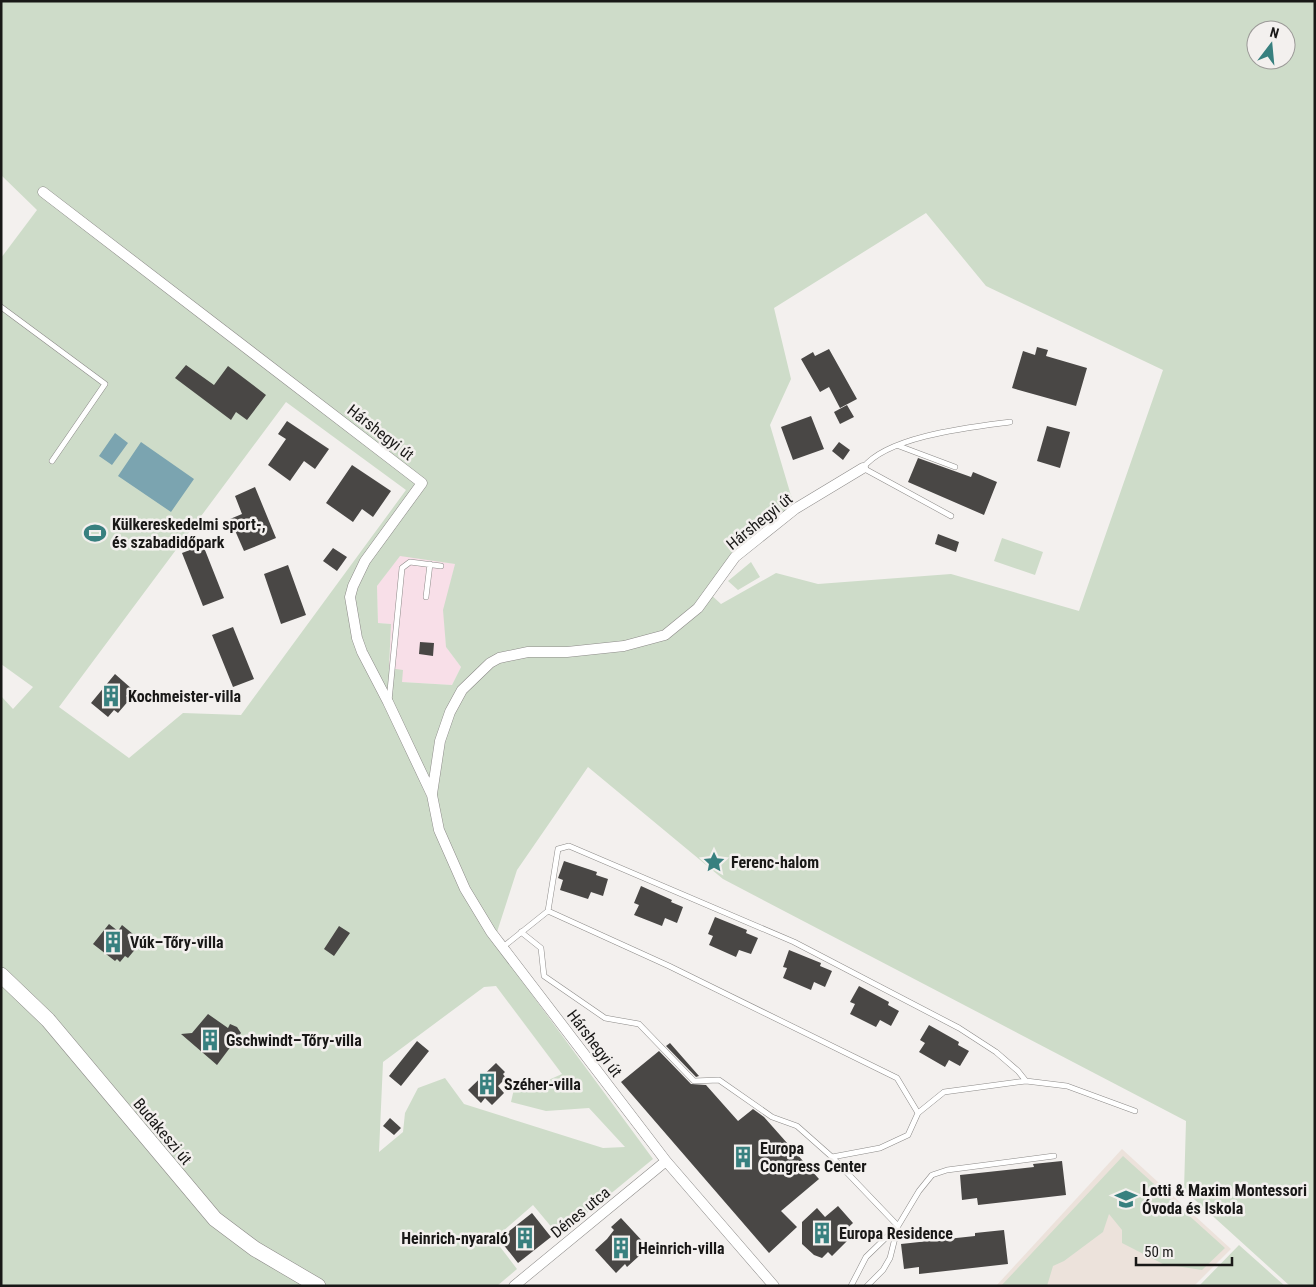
<svg xmlns="http://www.w3.org/2000/svg" width="1316" height="1287" font-family="'Roboto Condensed',sans-serif">
<rect width="100%" height="100%" fill="#f3f0ee"/>
<path fill="#f8dfe8" d="M 400,555 L 455,564 L 444,610 L 446,647 L 461,667 L 452,685 L 402,682 L 389,669 L 391,624 L 378,623 L 377,586 Z"/>
<path fill="#ece2db" d="M 1122,1149 L 1231,1249 L 1194,1286 L 996,1286 Z"/>
<path fill="#cedcc9" fill-rule="evenodd" d="M 1,1 L 1315,1 L 1315,1286 L 1290,1286 L 1184,1190 L 1186,1121 L 723,879 L 588,767 L 517,870 L 497,932 L 491,939 L 653,1159 L 559,1236 L 533,1205 L 494,1239 L 517,1269 L 497,1286 L 1,1286 L 1,696 L 13,709 L 33,687 L 1,664 L 1,258 L 37,210 L 1,175 ZM 1256,30 L 1286,30 L 1286,60 L 1256,60 ZM 926,213 L 986,286 L 1163,370 L 1079,611 L 951,574 L 818,584 L 776,573 L 721,604 L 709,593 L 735,557 L 795,509 L 770,425 L 791,379 L 774,308 ZM 286,402 L 406,490 L 241,715 L 183,713 L 129,758 L 59,707 ZM 400,556 L 455,564 L 443,610 L 446,647 L 461,667 L 452,685 L 402,682 L 403,670 L 389,668 L 391,624 L 378,623 L 377,586 ZM 496,986 L 562,1074 L 544,1082 L 516,1080 L 511,1102 L 546,1111 L 589,1108 L 625,1147 L 603,1148 L 464,1104 L 445,1078 L 418,1088 L 405,1113 L 403,1132 L 379,1152 L 383,1062 L 484,987 Z
M 1002,538 L 1043,552 L 1035,575 L 994,561 Z
M 751,562 L 760,577 L 738,590 L 728,581 Z
M 1123,1156 L 1225,1248 L 1202,1270 L 1163,1264 L 1122,1243 L 1122,1230 L 1109,1214 L 1103,1232 L 1064,1261 L 1053,1266 L 1047,1286 L 1001,1286 Z
M 1239,1245 L 1285,1286 L 1199,1286 Z"/>
<path fill="#7ba4b0" d="M 115,433 L 128,443 L 112,465 L 99,456 Z
M 141,442 L 194,479 L 171,512 L 118,476 Z"/>
<path fill="#494745" d="M 1037,347 L 1048,350 L 1046,356 L 1087,368 L 1076,406 L 1012,388 L 1023,351 L 1035,355 Z
M 829,349 L 857,399 L 840,408 L 829,387 L 820,392 L 801,359 L 813,352 L 815,356 Z
M 186,365 L 214,385 L 228,366 L 266,395 L 247,420 L 236,412 L 231,420 L 175,378 Z
M 847,405 L 854,417 L 840,424 L 834,412 Z
M 811,416 L 824,449 L 793,460 L 781,427 Z
M 287,421 L 329,449 L 315,469 L 304,461 L 290,481 L 268,465 L 286,439 L 278,434 Z
M 1047,426 L 1070,432 L 1060,468 L 1037,461 Z
M 839,442 L 850,450 L 843,460 L 832,451 Z
M 918,458 L 971,477 L 973,472 L 997,482 L 984,515 L 908,482 Z
M 352,465 L 391,491 L 373,517 L 362,509 L 353,522 L 326,503 Z
M 255,487 L 276,538 L 244,551 L 230,519 L 242,514 L 235,496 Z
M 938,534 L 959,542 L 956,552 L 935,544 Z
M 203,545 L 224,598 L 203,606 L 182,553 Z
M 333,548 L 347,557 L 337,571 L 323,561 Z
M 288,565 L 306,615 L 281,624 L 264,574 Z
M 233,627 L 254,679 L 233,687 L 212,635 Z
M 420,642 L 434,643 L 433,656 L 419,654 Z
M 115,674 L 132,689 L 126,696 L 130,699 L 118,713 L 114,710 L 108,717 L 91,703 Z
M 564,861 L 597,872 L 596,875 L 608,879 L 603,896 L 591,892 L 588,899 L 560,890 L 563,880 L 558,878 Z
M 641,886 L 672,900 L 671,902 L 683,907 L 677,923 L 665,918 L 662,926 L 634,915 L 639,905 L 634,903 Z
M 715,917 L 747,930 L 746,933 L 758,938 L 751,954 L 739,950 L 736,957 L 709,945 L 713,936 L 708,934 Z
M 109,924 L 118,931 L 122,925 L 133,934 L 129,940 L 137,947 L 128,958 L 125,956 L 120,962 L 117,959 L 115,961 L 93,944 Z
M 339,926 L 350,933 L 334,956 L 324,949 Z
M 789,950 L 821,963 L 820,966 L 832,971 L 825,987 L 814,982 L 811,990 L 783,978 L 787,968 L 783,967 Z
M 859,986 L 889,1002 L 888,1005 L 899,1011 L 891,1026 L 880,1020 L 876,1027 L 850,1014 L 855,1004 L 850,1002 Z
M 208,1014 L 228,1028 L 230,1024 L 237,1027 L 241,1033 L 217,1065 L 181,1034 L 192,1033 Z
M 929,1025 L 959,1042 L 958,1045 L 969,1051 L 960,1066 L 949,1060 L 945,1067 L 919,1052 L 925,1043 L 920,1040 Z
M 417,1041 L 429,1051 L 401,1086 L 389,1076 Z
M 670,1043 L 699,1076 L 696,1077 L 666,1046 Z
M 659,1051 L 691,1084 L 706,1085 L 738,1121 L 753,1109 L 764,1117 L 819,1179 L 781,1211 L 797,1227 L 769,1253 L 621,1082 Z
M 496,1063 L 505,1072 L 503,1074 L 506,1078 L 498,1086 L 504,1093 L 492,1105 L 485,1098 L 481,1103 L 468,1090 Z
M 390,1118 L 401,1128 L 394,1135 L 383,1126 Z
M 1062,1161 L 1066,1195 L 978,1205 L 977,1198 L 962,1200 L 960,1175 L 1034,1167 L 1033,1164 Z
M 838,1206 L 853,1223 L 841,1234 L 847,1241 L 832,1256 L 828,1252 L 822,1258 L 814,1255 L 802,1244 L 802,1222 L 817,1208 L 825,1217 Z
M 532,1213 L 551,1237 L 518,1263 L 499,1239 Z
M 621,1218 L 646,1245 L 637,1253 L 639,1256 L 627,1267 L 625,1264 L 616,1273 L 595,1250 L 607,1239 L 614,1230 L 611,1227 Z
M 1004,1230 L 1008,1264 L 919,1274 L 919,1267 L 904,1269 L 901,1244 L 975,1236 L 975,1233 Z"/>
<g fill="none" stroke-linecap="round" stroke-linejoin="round">
<g stroke="#8c8a88" stroke-width="6">
<path id="service" d="M 1,307 L 105,384 L 52,461
M 899,446 L 955,467
M 951,516 L 863,468 C 887,436 972,427 1010,422
M 426,597 L 430,564
M 389,701 L 402,568 L 410,562 L 441,566
M 521,932 L 541,948 L 544,976 L 605,1018 L 639,1024 L 694,1081 L 719,1080 L 772,1117 L 797,1126 L 832,1157 L 880,1148 L 908,1135 L 918,1113 L 897,1078 L 669,966 L 548,911
M 503,947 L 548,911 L 558,849 L 569,846 L 794,942 L 959,1028 L 996,1052 L 1018,1071 L 1026,1081
M 918,1113 L 944,1092 L 1026,1081 L 1067,1086 L 1135,1111
M 832,1157 L 898,1226 L 866,1257 L 851,1286
M 867,1286 L 883,1270 L 890,1258 L 898,1226 L 919,1191 L 932,1175 L 947,1170 L 1054,1156"/>
</g>
<g stroke="#8c8a88" stroke-width="11">
<path id="minor" d="M 43,192 L 422,483 L 365,561 L 353,586 L 350,597 L 357,638 L 362,652 L 388,702 L 432,795 L 439,830 L 465,889 L 491,932 L 666,1161 L 774,1286
M 432,794 L 440,741 L 450,712 L 462,690 L 490,663 L 499,658 L 528,652 L 567,652 L 624,646 L 665,635 L 698,608 L 735,557 L 795,509 L 863,468
M 514,1286 L 666,1161"/>
</g>
<g stroke="#8c8a88" stroke-width="16">
<path id="secondary" d="M 1,975 L 48,1020 L 215,1219 L 255,1249 L 318,1286"/>
</g>
<use href="#service" stroke="#fff" stroke-width="5"/>
<use href="#minor" stroke="#fff" stroke-width="10"/>
<use href="#secondary" stroke="#fff" stroke-width="15"/>
</g>
<defs>
<g id="stadium-bare" transform="scale(1.725)"><path d="M0-5a6.5 5 0 1 0 0 10a6.5 5 0 1 0 0-10ZM-3.5-1.8h7v3.6h-7Z" fill="#38807f" stroke="#f3f0ee" stroke-width="2.5" paint-order="stroke"/></g>
<g id="building-bare" transform="scale(1.725)"><path d="M-4-6H4V6H1V3H-1V6H-4ZM-2.5-4.3h1.7v1.8h-1.7ZM.8-4.3h1.7v1.8H.8ZM-2.5-1h1.7V.8h-1.7ZM.8-1h1.7V.8H.8Z" fill="#38807f" stroke="#f3f0ee" stroke-width="2.5" paint-order="stroke"/></g>
<g id="sight-bare" transform="scale(1.725)"><path d="M0-6L1.8-2.2L6-1.7L2.9 1.2L3.7 5.4L0 3.3L-3.7 5.4L-2.9 1.2L-6-1.7L-1.8-2.2Z" fill="#38807f" stroke="#f3f0ee" stroke-width="2.5" paint-order="stroke"/></g>
<g id="school-bare" transform="scale(1.725)"><path d="M0-5L7-2L0 1L-7-2ZM-4 1L0 2.5L4 1V4Q0 6-4 4Z" fill="#38807f" stroke="#f3f0ee" stroke-width="2.5" paint-order="stroke"/></g>
</defs>
<g fill-rule="evenodd">
<use href="#stadium-bare" x="95" y="533"/>
<use href="#building-bare" x="111" y="696"/>
<use href="#sight-bare" x="714" y="862"/>
<use href="#building-bare" x="113" y="942"/>
<use href="#building-bare" x="210" y="1040"/>
<use href="#building-bare" x="487" y="1084"/>
<use href="#building-bare" x="743" y="1157"/>
<use href="#school-bare" x="1126" y="1199"/>
<use href="#building-bare" x="822" y="1233"/>
<use href="#building-bare" x="525" y="1238"/>
<use href="#building-bare" x="621" y="1248"/>
</g>
<g text-anchor="middle" stroke-width="5" stroke-linejoin="round" paint-order="stroke">
<g font-size="16" fill="#191817" stroke="#f3f0ee">
<text transform="translate(381 432) rotate(38)" y="6">Hárshegyi út</text>
<text transform="translate(759 521) rotate(-39)" y="6">Hárshegyi út</text>
<text transform="translate(595 1043) rotate(53)" y="6">Hárshegyi út</text>
<text transform="translate(163 1131) rotate(50)" y="6">Budakeszi út</text>
<text transform="translate(580 1212) rotate(-39)" y="6">Dénes utca</text>
</g>
<g font-size="16" font-weight="bold" fill="#191817" stroke="#f3f0ee" text-anchor="start">
<text x="112" y="530">Külkereskedelmi sport-,<tspan x="112" dy="18">és szabadidőpark</tspan></text>
<text x="128" y="702">Kochmeister-villa</text>
<text x="731" y="868">Ferenc-halom</text>
<text x="130" y="948">Vúk–Tőry-villa</text>
<text x="226" y="1046">Gschwindt–Tőry-villa</text>
<text x="504" y="1090">Széher-villa</text>
<text x="760" y="1154">Europa<tspan x="760" dy="18">Congress Center</tspan></text>
<text x="1142" y="1196">Lotti &amp; Maxim Montessori<tspan x="1142" dy="18">Óvoda és Iskola</tspan></text>
<text x="839" y="1239">Europa Residence</text>
<text x="508" y="1244" text-anchor="end">Heinrich-nyaraló</text>
<text x="638" y="1254">Heinrich-villa</text>
</g>
</g>
<rect width="1316" height="1287" fill="none" stroke="#191817" stroke-width="5"/>
<g transform="translate(1271 45) rotate(16)"><circle r="24" fill="#f3f0ee" stroke="#9c9a98"/>
<path d="M0-4L9 19L0 12L-9 19Z" fill="#38807f"/>
<text y="-8" font-size="14" font-weight="bold" text-anchor="middle" fill="#191817">N</text>
</g>
<path d="M1136 1257v8h96v-8" fill="none" stroke="#191817" stroke-width="2.5"/>
<text x="1144" y="1257" font-size="15" fill="#191817" stroke="#f3f0ee" stroke-width="4" paint-order="stroke">50 m</text>
</svg>
